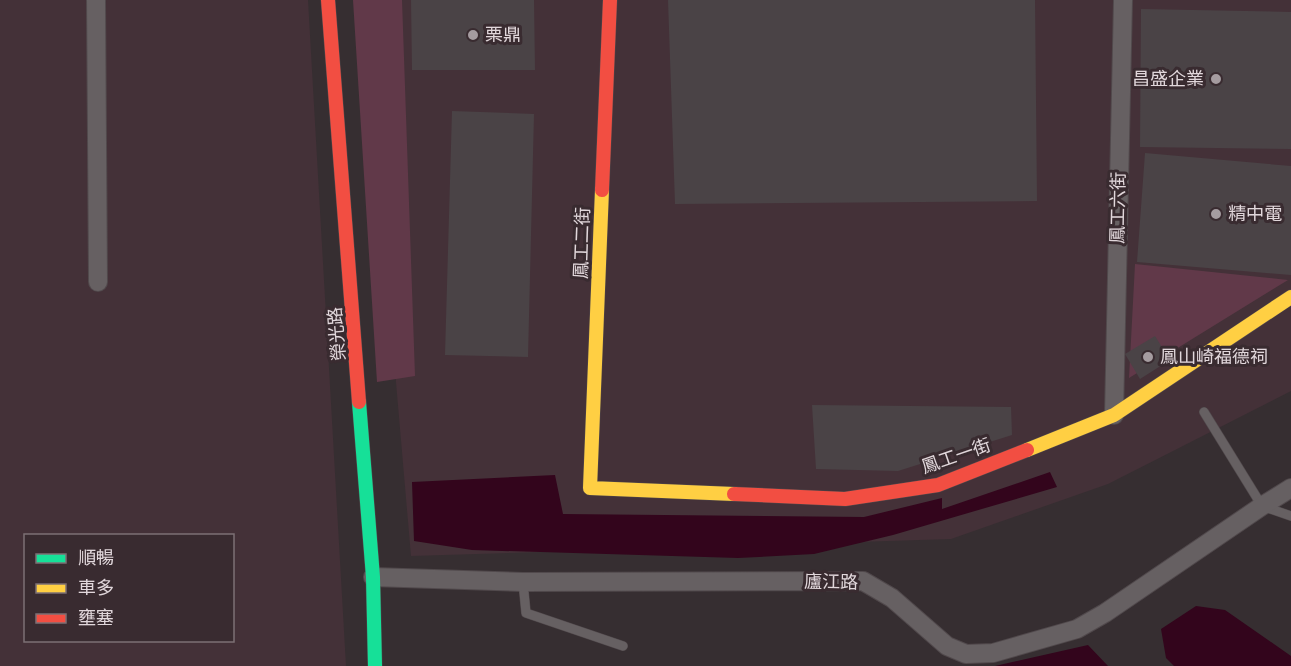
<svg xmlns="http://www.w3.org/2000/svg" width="1291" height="666" font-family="Quicksand,'Noto Sans TC',sans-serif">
<rect width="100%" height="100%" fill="#362e31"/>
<path fill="#443138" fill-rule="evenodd" d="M 0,0 L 308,0 L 346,666 L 0,666 ZM 26,536 L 232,536 L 232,640 L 26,640 Z
M 363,0 L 1291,0 L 1291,391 L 1108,484 L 951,539 L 411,556 Z"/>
<path fill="#613949" d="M 353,0 L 402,0 L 415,376 L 377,382 Z
M 1135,264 L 1288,280 L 1129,378 Z"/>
<path fill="#33051c" d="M 1050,472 L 1057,487 L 893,535 L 814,554 L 738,558 L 472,550 L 414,541 L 412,482 L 555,475 L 563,514 L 864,517 L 942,498 L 942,509 Z
M 1196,606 L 1225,610 L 1291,656 L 1291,666 L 1174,666 L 1166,658 L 1161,629 Z
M 1088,645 L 1108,666 L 995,666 Z"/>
<path fill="#4a4346" d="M 411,0 L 534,0 L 535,70 L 412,70 Z
M 668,0 L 1035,0 L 1037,201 L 675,204 Z
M 1141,9 L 1291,12 L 1291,149 L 1140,147 Z
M 452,111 L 534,114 L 528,357 L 445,355 Z
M 1145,153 L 1291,166 L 1291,275 L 1137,262 Z
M 1155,336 L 1170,360 L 1140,379 L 1125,354 Z
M 812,405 L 1011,407 L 1012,435 L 898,471 L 816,469 Z"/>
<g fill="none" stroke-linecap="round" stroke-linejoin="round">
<g stroke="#51494c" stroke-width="10">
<path id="lane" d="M 1204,412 L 1262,506 L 1291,516
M 523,582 L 526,613 L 623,646"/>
</g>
<g stroke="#51494c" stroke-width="20">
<path id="street" d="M 96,0 L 98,282
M 1114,415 L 1123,0
M 373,577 L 523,582 L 863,581 L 892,598 L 947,646 L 966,654 L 993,653 L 1077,629 L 1105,613 L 1262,506 L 1291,488"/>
</g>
<g stroke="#51494c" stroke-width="15">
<path id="fast" d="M 359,402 L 373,577 L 375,666"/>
</g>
<g stroke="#51494c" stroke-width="15">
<path id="slow" d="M 602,190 L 590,488 L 734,494
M 1027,450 L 1114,415 L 1291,297"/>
</g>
<g stroke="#51494c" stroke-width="15">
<path id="jam" d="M 328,0 L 359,402
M 602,190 L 610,0
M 734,494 L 845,499 L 938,485 L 1027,450"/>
</g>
<use href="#lane" stroke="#666062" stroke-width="9"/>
<use href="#street" stroke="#666062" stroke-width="18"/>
<use href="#fast" stroke="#16e098" stroke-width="14"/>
<use href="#slow" stroke="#ffcf43" stroke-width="14"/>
<use href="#jam" stroke="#f24e42" stroke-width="14"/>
</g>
<g fill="#a59ca0" stroke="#392b30" stroke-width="2">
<circle cx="473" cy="35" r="6"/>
<circle cx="1216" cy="79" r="6"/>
<circle cx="1216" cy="214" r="6"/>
<circle cx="1148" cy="357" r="6"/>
</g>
<g text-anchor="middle" stroke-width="6" stroke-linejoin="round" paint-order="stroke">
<g font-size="18" fill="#e1d7db" stroke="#392b30" text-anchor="start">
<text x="485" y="41">栗鼎</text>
<text x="1204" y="85" text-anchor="end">昌盛企業</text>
<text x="1228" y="220">精中電</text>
<text x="1160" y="363">鳳山崎福德祠</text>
</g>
<g font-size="18" fill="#e1d7db" stroke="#392b30">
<text transform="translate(1118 208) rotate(-89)" y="6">鳳工六街</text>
<text transform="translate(582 243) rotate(-88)" y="6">鳳工二街</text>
<text transform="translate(337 334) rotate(-95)" y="6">榮光路</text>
<text transform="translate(956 456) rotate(-19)" y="6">鳳工一街</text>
<text transform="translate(831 582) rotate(1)" y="6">廬江路</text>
</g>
</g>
<rect x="24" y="534" width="210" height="108" fill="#392b30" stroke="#7c7074" stroke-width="1.5"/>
<rect x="36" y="554" width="30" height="9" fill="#16e098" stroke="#7c7074" stroke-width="1.5"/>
<text x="78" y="564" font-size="18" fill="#e1d7db">順暢</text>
<rect x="36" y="584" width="30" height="9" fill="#ffcf43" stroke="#7c7074" stroke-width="1.5"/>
<text x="78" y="594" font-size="18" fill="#e1d7db">車多</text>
<rect x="36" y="614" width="30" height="9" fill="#f24e42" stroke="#7c7074" stroke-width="1.5"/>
<text x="78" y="624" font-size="18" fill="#e1d7db">壅塞</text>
</svg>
